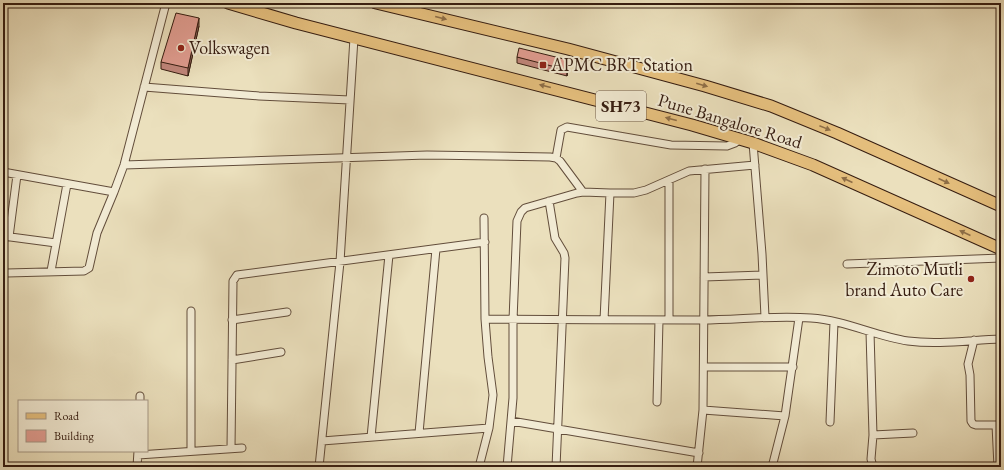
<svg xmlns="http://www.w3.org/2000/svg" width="1004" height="470" font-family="'EB Garamond',serif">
<rect width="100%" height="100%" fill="#ebe0bd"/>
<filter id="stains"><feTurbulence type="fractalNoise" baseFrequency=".005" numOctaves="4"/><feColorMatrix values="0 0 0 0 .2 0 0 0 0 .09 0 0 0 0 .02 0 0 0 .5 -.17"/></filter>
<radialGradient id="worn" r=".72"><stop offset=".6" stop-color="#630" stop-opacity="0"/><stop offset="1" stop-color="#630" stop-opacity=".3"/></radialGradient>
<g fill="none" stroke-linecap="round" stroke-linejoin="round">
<g stroke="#624d3b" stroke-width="9">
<path id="street" d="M 144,87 L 259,96 L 350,100
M 753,143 L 762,254 L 765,317
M 556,158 L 561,130 L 567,127 L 671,145 L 727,146 L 735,143 L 740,139
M 124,165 L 427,155 L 550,157 L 556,158 L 560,161 L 583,192
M 3,172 L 114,192
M 669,180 L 669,320
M 549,201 L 555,238 L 564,253 L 565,258 L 556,467
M 3,236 L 56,243
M 9,237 L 17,175
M 847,264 L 1001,258
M 51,271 L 67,184
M 7,273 L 84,271 L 89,268 L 97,233 L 114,192 L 124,165 L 166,3
M 704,277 L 763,275
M 485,319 C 557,320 630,320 702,320 C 738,320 774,315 811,318 C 844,320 875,336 908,341 C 939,345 970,340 1001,339
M 232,320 L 287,312
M 604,320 L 610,193
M 870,332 L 873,435 L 871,459 L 873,467
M 974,340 L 968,364 L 970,375 L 971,421 L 973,424 L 976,425 L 1001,425
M 232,360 L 281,352
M 704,367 L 793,367
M 140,401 L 140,396
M 657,402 L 659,320
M 703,410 L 785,416
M 511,421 L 699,453
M 830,422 L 834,322
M 996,425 L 998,467
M 419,433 L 436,249
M 873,435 L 913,433
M 371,437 L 389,255
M 322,441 L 489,428
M 231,448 L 233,281 L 237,275 L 485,242
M 191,451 L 191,311
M 138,455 L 242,448
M 137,467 L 138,451
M 319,467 L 340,262 L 354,38
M 479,467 L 489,428 L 493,395 L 488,357 L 485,319 L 484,218
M 507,467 L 513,398 L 513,320 L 517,221 L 521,212 L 525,208 L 577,193 L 583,192 L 610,193 L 634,193 L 646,190 L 689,171 L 755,165
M 697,467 L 703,410 L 705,169
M 772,467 L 785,416 L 799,318"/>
</g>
<g stroke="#351c10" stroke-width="13">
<path id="primary" d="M 228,3 L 296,23 L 692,125 L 753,143 L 813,165 L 1001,249
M 376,3 L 568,49 L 705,86 L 771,106 L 837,133 L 1001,206"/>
</g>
<use href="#street" stroke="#f2ebd4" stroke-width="7"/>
<use href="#primary" stroke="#e6c07e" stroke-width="11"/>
</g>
<path fill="#c2877d" stroke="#351c10" d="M 199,26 L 188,76 L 161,69 L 161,62 Z
M 517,57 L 568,66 L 567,76 L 517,63 Z"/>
<path fill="#9e6e66" stroke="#351c10" d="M 199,18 L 199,26 L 188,76 L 188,68 Z
M 568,60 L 568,66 L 567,76 L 567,70 Z"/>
<path fill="#e19d91" stroke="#351c10" d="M 176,13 L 199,18 L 188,68 L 161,62 Z
M 519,48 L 568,60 L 567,70 L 517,57 Z"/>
<defs><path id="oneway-solid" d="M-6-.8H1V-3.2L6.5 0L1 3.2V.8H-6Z"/></defs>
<g fill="#8e6e47">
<use href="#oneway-solid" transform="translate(441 18) rotate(14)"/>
<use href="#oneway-solid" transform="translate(702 85) rotate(16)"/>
<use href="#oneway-solid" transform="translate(545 86) rotate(-166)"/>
<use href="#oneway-solid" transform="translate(671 119) rotate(-165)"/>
<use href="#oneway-solid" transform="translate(825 128) rotate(22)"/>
<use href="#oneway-solid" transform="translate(847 180) rotate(-156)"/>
<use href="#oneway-solid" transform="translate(944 181) rotate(24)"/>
<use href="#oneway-solid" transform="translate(965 233) rotate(-156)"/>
</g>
<g fill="#8f2418" stroke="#f2ebd4" stroke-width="1.5">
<circle cx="181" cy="48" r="4"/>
<rect x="539" y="61" width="8" height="8" rx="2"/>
<circle cx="971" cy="279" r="4"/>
</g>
<g text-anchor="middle" stroke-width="4" stroke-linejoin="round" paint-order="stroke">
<rect fill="#f2ebd4" stroke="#6e5a4b" stroke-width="1" x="596" y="91" width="50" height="30" rx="3"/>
<g font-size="17" font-weight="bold" fill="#351c10">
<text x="621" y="112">SH73</text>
</g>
<g font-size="18" fill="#351c10" stroke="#f2ebd4" text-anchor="start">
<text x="189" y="54">Volkswagen</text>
<text x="551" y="71">APMC BRT Station</text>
<text x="963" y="275" text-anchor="end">Zimoto Mutli<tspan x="963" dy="21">brand Auto Care</tspan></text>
</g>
<g font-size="18" fill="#351c10" stroke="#f2ebd4">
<text transform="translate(730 121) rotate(17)" y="6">Pune Bangalore Road</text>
</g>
</g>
<rect width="1004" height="470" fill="none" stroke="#ebe0bd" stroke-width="16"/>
<rect x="4" y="4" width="996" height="462" fill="none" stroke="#351c10" stroke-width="2"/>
<rect x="8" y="8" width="988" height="454" fill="none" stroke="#351c10"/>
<rect x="18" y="400" width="130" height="52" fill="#f2ebd4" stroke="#a69886"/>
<rect x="26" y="413" width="20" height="6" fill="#e6c07e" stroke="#a69886"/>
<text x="54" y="420" font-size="12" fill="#351c10">Road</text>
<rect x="26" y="430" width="20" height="12" fill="#e19d91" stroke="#a69886"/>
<text x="54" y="440" font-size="12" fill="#351c10">Building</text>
<rect width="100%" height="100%" filter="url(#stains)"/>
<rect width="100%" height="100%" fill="url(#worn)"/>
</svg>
